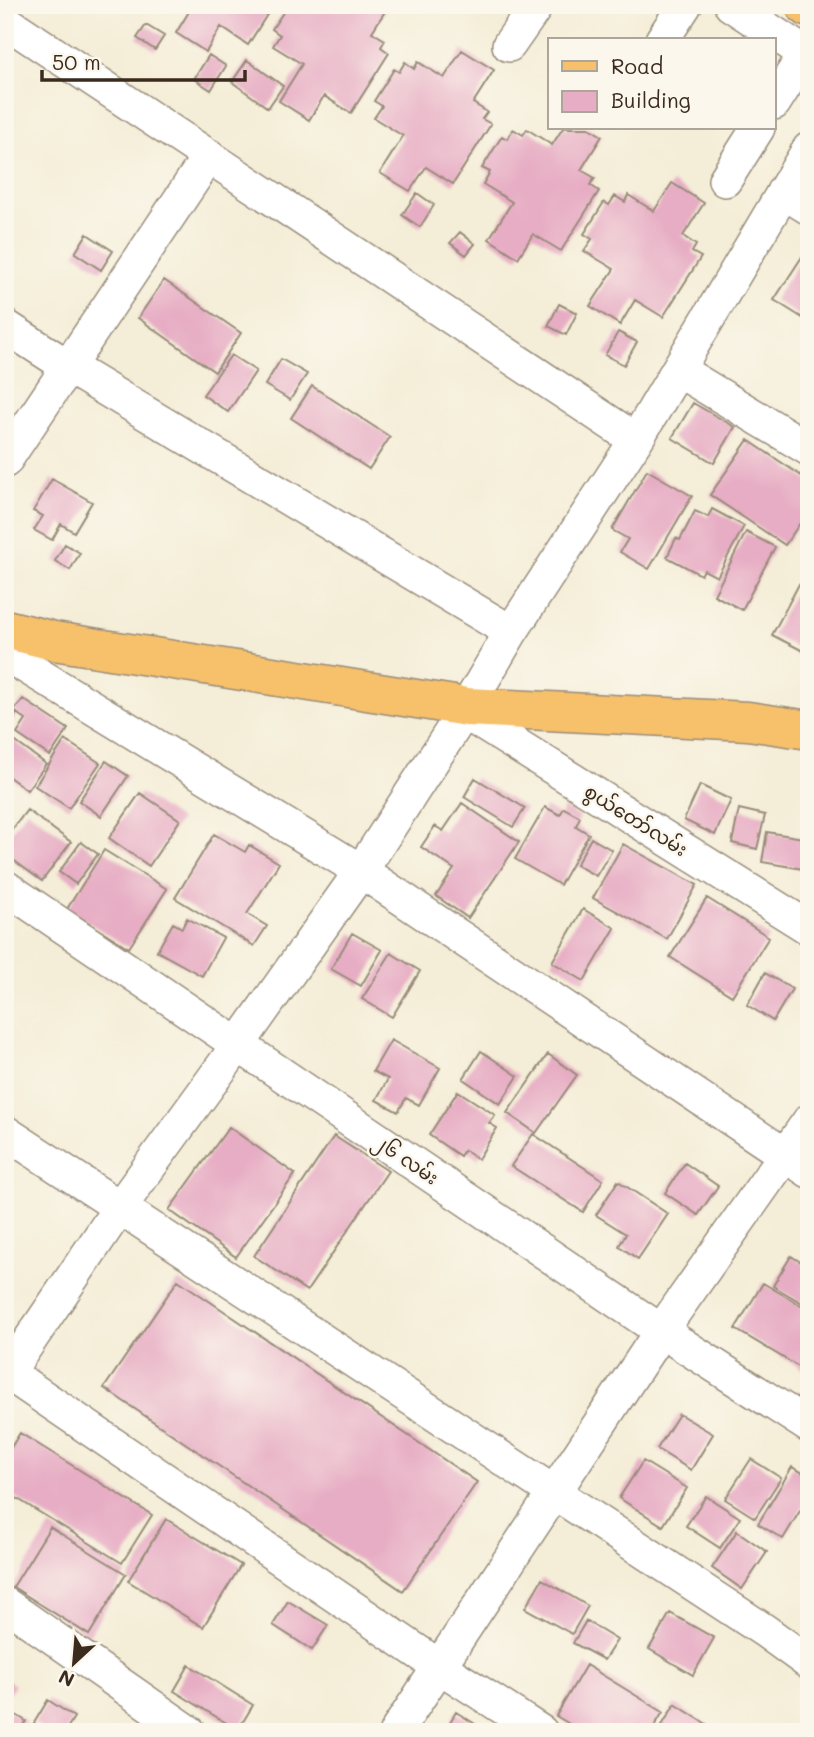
<svg xmlns="http://www.w3.org/2000/svg" width="814" height="1737" font-family="Mali,'Noto Sans Myanmar',sans-serif">
<rect width="100%" height="100%" fill="#fbf7ec"/>
<filter id="ink" filterUnits="userSpaceOnUse"><feTurbulence type="fractalNoise" baseFrequency=".0143" numOctaves="2"/><feDisplacementMap in="SourceGraphic" scale="14" xChannelSelector="R" yChannelSelector="G"/><feConvolveMatrix kernelMatrix="1 2 1 2 8 2 1 2 1" color-interpolation-filters="sRGB"/></filter>
<filter id="wash" filterUnits="userSpaceOnUse"><feTurbulence type="fractalNoise" baseFrequency=".00686" numOctaves="4" result="noise"/><feDisplacementMap in="SourceGraphic" scale="28" xChannelSelector="R" yChannelSelector="G"/><feGaussianBlur stdDeviation="1.57" result="paint"/><feColorMatrix in="noise" values="0 0 0 0 0 0 0 0 0 0 0 0 0 0 0 0 0 1.4 0 .05"/><feComposite in="paint" operator="in"/></filter>
<g filter="url(#wash)">
<rect width="100%" height="100%" fill="#f4edd7"/>
<g id="blocks">
<path fill="#e7adc4" d="M 193,5 L 273,5 L 248,45 L 221,27 L 206,52 L 176,33 Z
M 288,5 L 389,5 L 372,32 L 385,40 L 381,47 L 389,53 L 351,113 L 324,96 L 309,120 L 279,101 L 302,64 L 273,46 L 280,35 L 272,29 Z
M 146,25 L 164,36 L 155,50 L 137,38 Z
M 462,50 L 494,70 L 473,103 L 487,112 L 482,119 L 491,124 L 453,184 L 426,167 L 410,191 L 380,173 L 403,136 L 374,118 L 382,106 L 374,101 L 394,69 L 399,72 L 405,62 L 414,69 L 418,62 L 444,78 Z
M 209,55 L 226,66 L 211,90 L 194,79 Z
M 247,60 L 283,86 L 268,108 L 232,82 Z
M 563,128 L 589,128 L 602,136 L 581,170 L 595,178 L 590,185 L 599,191 L 561,251 L 533,234 L 518,258 L 489,239 L 512,202 L 483,184 L 490,172 L 482,168 L 502,136 L 507,139 L 513,129 L 523,135 L 527,129 L 552,145 Z
M 672,183 L 704,203 L 683,236 L 696,245 L 692,252 L 701,257 L 663,317 L 635,300 L 620,325 L 590,306 L 614,269 L 584,251 L 592,239 L 584,234 L 604,202 L 609,205 L 615,196 L 625,202 L 628,195 L 654,211 Z
M 417,193 L 434,205 L 420,227 L 402,215 Z
M 460,232 L 475,244 L 466,255 L 450,243 Z
M 87,234 L 113,251 L 101,270 L 75,253 Z
M 809,246 L 809,322 L 774,300 Z
M 164,280 L 241,333 L 215,372 L 138,318 Z
M 559,304 L 577,313 L 566,335 L 548,326 Z
M 618,332 L 637,342 L 624,365 L 605,355 Z
M 231,355 L 256,371 L 228,412 L 203,395 Z
M 281,359 L 307,374 L 290,400 L 265,385 Z
M 312,386 L 390,437 L 369,469 L 291,418 Z
M 693,403 L 735,427 L 714,463 L 672,438 Z
M 748,440 L 809,481 L 809,510 L 785,545 L 710,495 Z
M 647,470 L 692,496 L 649,569 L 620,552 L 628,539 L 612,530 Z
M 52,479 L 92,502 L 74,532 L 61,524 L 52,540 L 34,530 L 43,516 L 33,511 Z
M 712,509 L 744,526 L 717,577 L 704,570 L 701,575 L 667,557 L 676,538 L 680,540 L 695,511 L 708,517 Z
M 746,532 L 775,547 L 742,610 L 714,595 Z
M 65,544 L 80,553 L 70,570 L 55,561 Z
M 809,576 L 809,654 L 772,635 L 799,584 L 803,586 Z
M 23,699 L 68,729 L 50,756 L 17,734 L 26,720 L 14,711 Z
M 5,704 L 14,707 L 11,713 L 16,714 L 5,740 Z
M 13,740 L 46,764 L 27,790 L 5,774 L 5,750 Z
M 65,740 L 100,763 L 69,808 L 35,786 Z
M 106,761 L 128,776 L 101,816 L 79,801 Z
M 475,778 L 525,808 L 513,827 L 464,797 Z
M 700,785 L 731,800 L 715,835 L 684,820 Z
M 140,793 L 180,820 L 149,866 L 109,838 Z
M 462,803 L 519,842 L 468,918 L 436,896 L 454,869 L 421,847 L 435,826 L 443,831 Z
M 545,807 L 560,815 L 564,808 L 580,817 L 576,826 L 589,834 L 560,885 L 515,859 Z
M 739,809 L 765,815 L 757,849 L 732,843 Z
M 27,810 L 71,842 L 42,881 L 5,854 L 5,839 Z
M 767,832 L 809,839 L 809,870 L 762,862 Z
M 214,834 L 245,852 L 249,845 L 279,863 L 247,914 L 267,926 L 254,946 L 175,898 Z
M 591,838 L 612,850 L 596,876 L 576,865 Z
M 81,842 L 98,854 L 76,884 L 59,872 Z
M 623,844 L 697,885 L 667,939 L 593,898 Z
M 104,850 L 167,889 L 129,948 L 67,909 Z
M 707,898 L 769,937 L 732,996 L 670,957 Z
M 583,909 L 615,928 L 584,981 L 552,962 Z
M 187,918 L 223,938 L 202,976 L 157,951 L 173,923 L 182,928 Z
M 352,933 L 382,950 L 361,986 L 331,969 Z
M 391,953 L 420,971 L 392,1017 L 362,999 Z
M 765,973 L 792,989 L 773,1021 L 747,1005 Z
M 391,1040 L 440,1068 L 419,1105 L 406,1098 L 398,1112 L 376,1100 L 388,1079 L 373,1071 Z
M 481,1051 L 518,1076 L 500,1104 L 463,1079 Z
M 548,1054 L 577,1075 L 536,1133 L 507,1113 Z
M 458,1091 L 495,1115 L 489,1123 L 497,1128 L 478,1159 L 464,1150 L 460,1156 L 429,1135 Z
M 229,1127 L 295,1174 L 236,1257 L 169,1210 Z
M 533,1134 L 603,1180 L 583,1212 L 511,1166 Z
M 334,1136 L 388,1171 L 307,1291 L 254,1256 Z
M 685,1163 L 718,1186 L 698,1215 L 665,1193 Z
M 618,1181 L 668,1214 L 638,1259 L 619,1246 L 626,1234 L 596,1215 Z
M 791,1256 L 809,1267 L 809,1307 L 773,1286 Z
M 178,1280 L 477,1482 L 403,1591 L 104,1388 Z
M 763,1283 L 809,1310 L 809,1373 L 735,1329 Z
M 679,1414 L 713,1434 L 691,1470 L 657,1449 Z
M 20,1433 L 152,1515 L 122,1563 L 5,1491 L 5,1457 Z
M 751,1459 L 781,1478 L 755,1518 L 725,1499 Z
M 643,1461 L 687,1488 L 663,1526 L 619,1498 Z
M 792,1467 L 809,1476 L 809,1496 L 783,1539 L 758,1524 Z
M 706,1496 L 740,1518 L 720,1548 L 686,1526 Z
M 166,1519 L 241,1565 L 203,1627 L 128,1581 Z
M 50,1527 L 126,1574 L 89,1635 L 13,1587 Z
M 737,1531 L 767,1552 L 742,1589 L 712,1568 Z
M 542,1579 L 588,1606 L 572,1634 L 525,1608 Z
M 288,1601 L 328,1625 L 312,1650 L 273,1625 Z
M 670,1613 L 714,1638 L 693,1675 L 649,1649 Z
M 586,1621 L 617,1640 L 604,1660 L 573,1643 Z
M 189,1665 L 253,1705 L 238,1730 L 174,1691 Z
M 586,1665 L 663,1712 L 651,1732 L 583,1732 L 556,1716 Z
M 5,1679 L 15,1685 L 5,1701 Z
M 48,1700 L 74,1717 L 65,1732 L 47,1732 L 34,1723 Z
M 675,1704 L 719,1732 L 658,1732 Z
M 8,1710 L 26,1721 L 20,1732 L 5,1732 L 5,1714 Z
M 456,1712 L 488,1732 L 444,1732 Z"/>
</g>
</g>
<g filter="url(#ink)">
<use href="#blocks" fill-opacity="0" stroke="#988c7a" stroke-width="2"/>
<g fill="none" stroke-linecap="round" stroke-linejoin="round">
<g stroke="#988c7a" stroke-width="36">
<path id="minor" d="M 731,5 L 809,56
M 5,21 L 636,440
M 662,40 L 685,5
M 509,45 L 537,5
M 774,103 L 805,54
M 725,180 L 758,128
M 783,192 L 809,208
M 5,326 L 67,366 L 511,632
M 678,370 L 809,449
M 5,461 L 209,156
M 5,654 L 361,871 L 809,1171
M 464,712 L 809,928
M 5,887 L 661,1331 L 809,1426
M 5,1132 L 765,1631 L 809,1663
M 5,1371 L 440,1667 L 541,1732
M 5,1377 L 120,1207 L 238,1045 L 361,871 L 464,712 L 511,632 L 636,440 L 809,149
M 5,1604 L 189,1732
M 396,1732 L 661,1331 L 809,1121"/>
</g>
<g stroke="#988c7a" stroke-width="41">
<path id="major" d="M 805,5 L 809,8
M 5,629 L 54,641 L 467,707 L 748,721 L 809,730"/>
</g>
<use href="#minor" stroke="#fff" stroke-width="33"/>
<use href="#major" stroke="#f7c06b" stroke-width="38"/>
</g>
</g>
<g text-anchor="middle" stroke-width="5" stroke-linejoin="round" paint-order="stroke">
<g font-size="19" fill="#3b2a1e" stroke="#fbf7ec">
<text transform="translate(636 820) rotate(32)" y="7">စွယ်တော်လမ်း</text>
<text transform="translate(406 1159) rotate(34)" y="7">၂၆ လမ်း</text>
</g>
</g>
<rect width="814" height="1737" fill="none" stroke="#fbf7ec" stroke-width="28"/>
<rect x="548" y="38" width="228" height="91" fill="#fbf7ec" stroke="#aea59a" stroke-width="2"/>
<rect x="562" y="61" width="35" height="10" fill="#f7c06b" stroke="#aea59a" stroke-width="2"/>
<text x="611" y="74" font-size="21" fill="#3b2a1e">Road</text>
<rect x="562" y="91" width="35" height="21" fill="#e7adc4" stroke="#aea59a" stroke-width="2"/>
<text x="611" y="108" font-size="21" fill="#3b2a1e">Building</text>
<g transform="translate(74 1663) rotate(206)" stroke="#fbf7ec" stroke-width="5" paint-order="stroke">
<path d="M0-5L12 26L0 18L-12 26Z" fill="#3b2a1e"/>
<text y="-10" font-size="19" font-weight="bold" text-anchor="middle" fill="#3b2a1e">N</text>
</g>
<path d="M42 70v10h203v-10" fill="none" stroke="#3b2a1e" stroke-width="3.5"/>
<text x="52" y="70" font-size="21" fill="#3b2a1e" stroke="#fbf7ec" stroke-width="5" paint-order="stroke">50 m</text>
</svg>
